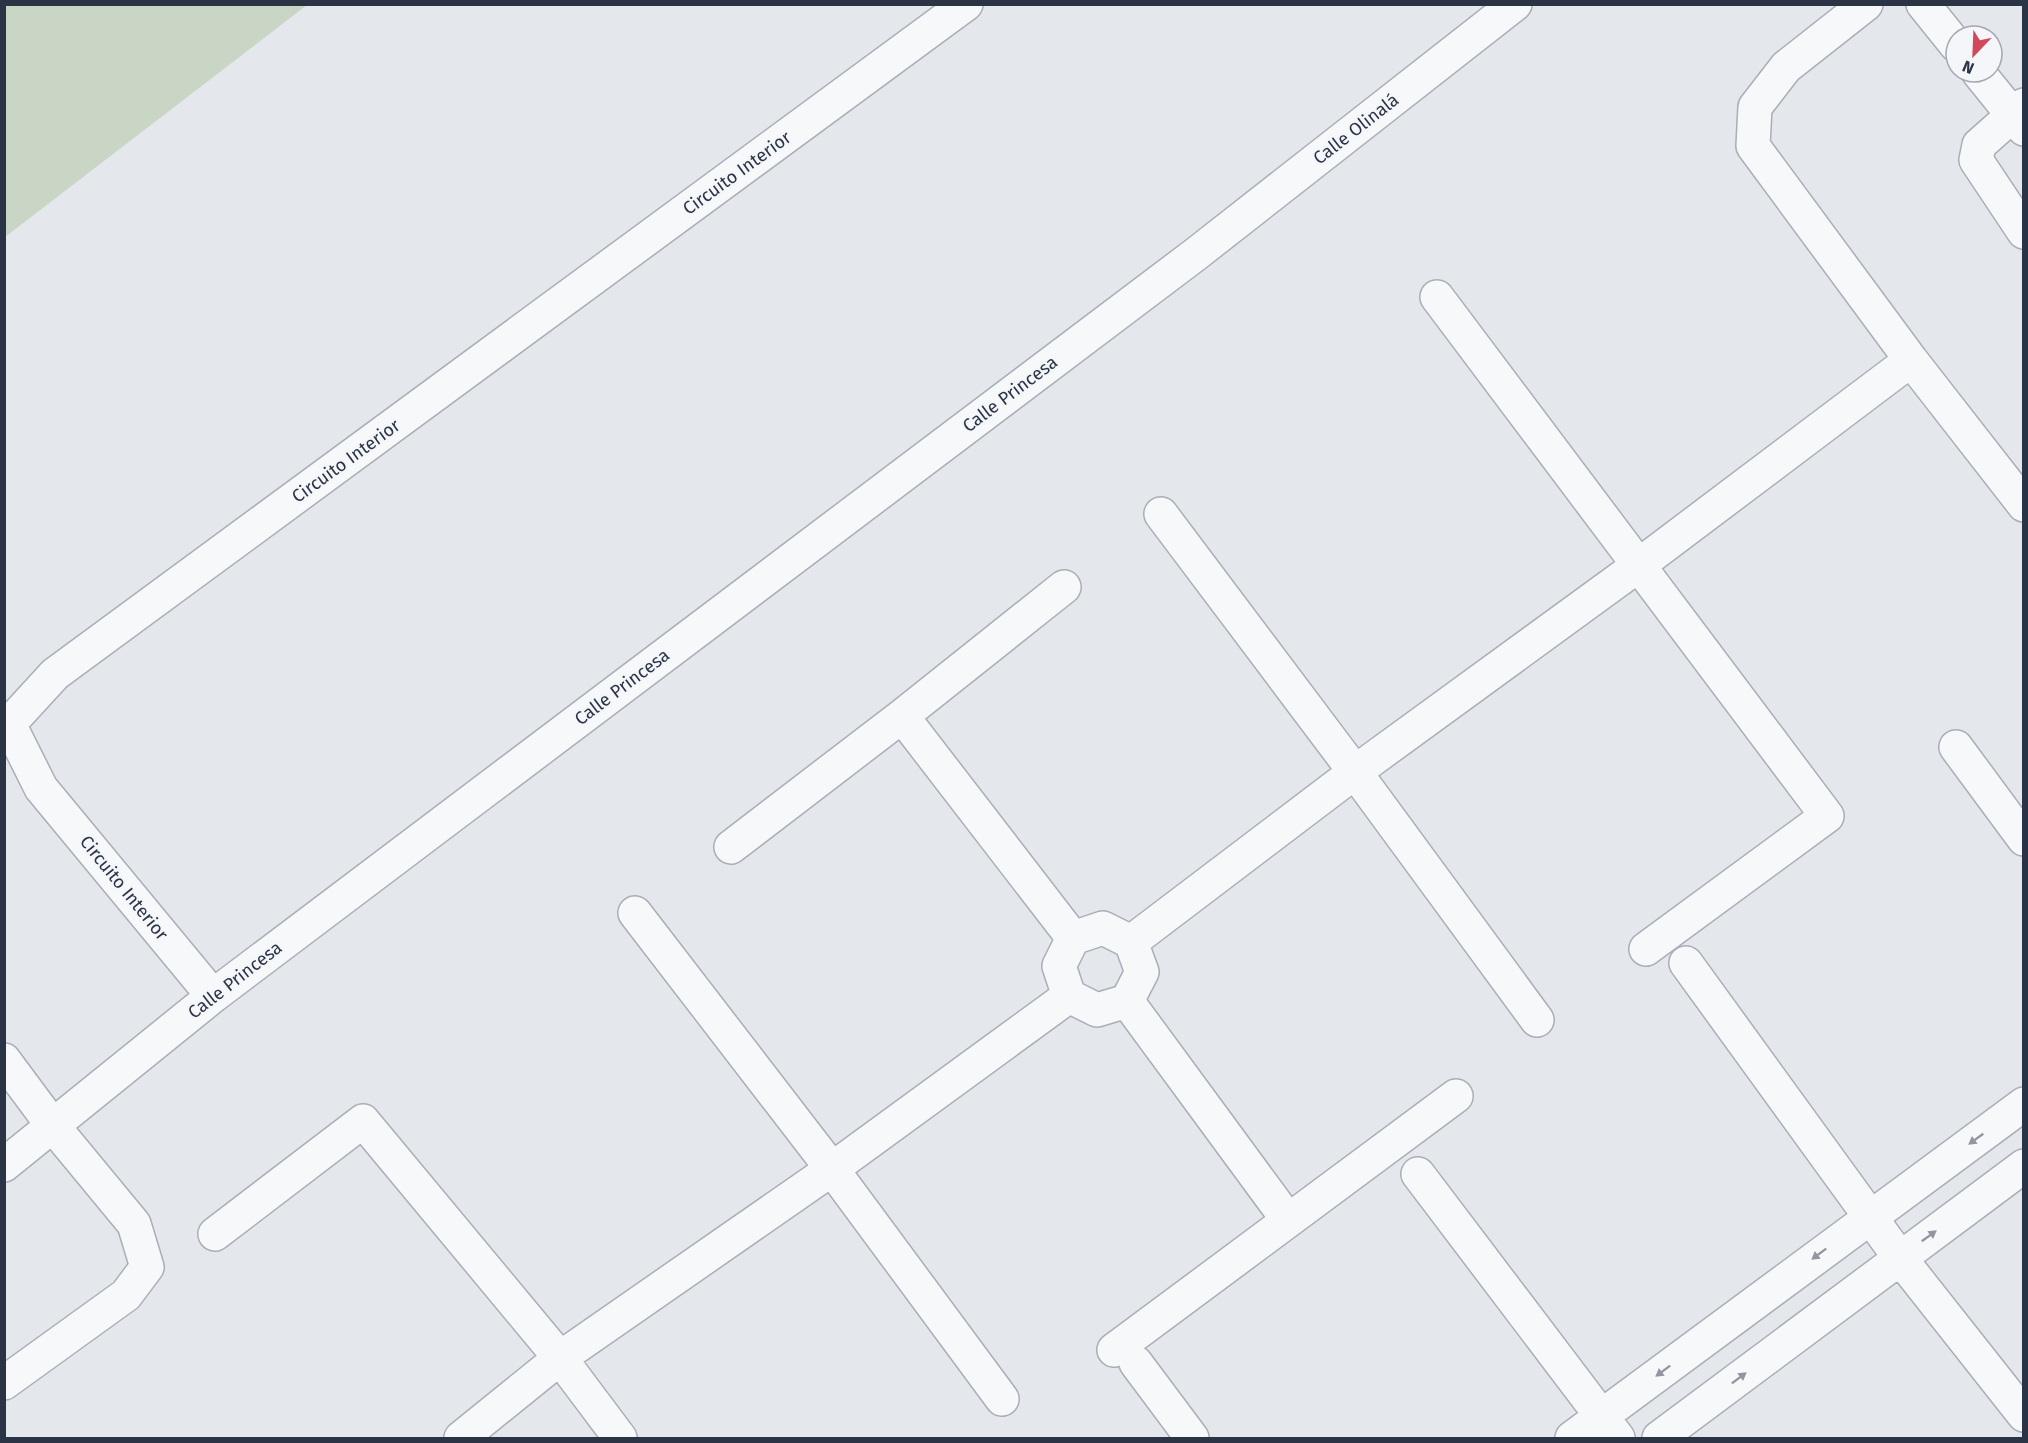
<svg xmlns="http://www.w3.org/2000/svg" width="2028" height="1443" font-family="'Fira Sans',sans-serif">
<rect width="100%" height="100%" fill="#e4e7ec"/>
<path fill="#c9d6c5" d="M 5,4 L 307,4 L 307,5 L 5,237 Z"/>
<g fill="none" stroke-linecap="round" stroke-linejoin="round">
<g stroke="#a9aeb7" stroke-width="36">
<path id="minor" d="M 1866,4 L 1786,67 L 1755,107 L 1753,146 L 1911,360 L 2024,505
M 1923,4 L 1956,45
M 1978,72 L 2024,129
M 2024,105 L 1979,145 L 1976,160 L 2024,232
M 1437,297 L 1827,816 L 1646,949
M 1161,514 L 1355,772 L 1537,1020
M 902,716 L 1073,938
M 1956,747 L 2024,839
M 731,847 L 902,716 L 1064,587
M 635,913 L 832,1169 L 1002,1399
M 1103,928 L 1131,942 L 1142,972 L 1127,1001 L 1097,1010 L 1069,996 L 1059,966 L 1073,938 Z
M 1131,942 L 1355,772 L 1639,565 L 1911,360
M 1686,963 L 1900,1258 L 2024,1415
M 213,996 L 41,788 L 9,724 L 55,674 L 966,4
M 1127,1001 L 1288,1220
M 4,1060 L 53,1126 L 134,1224 L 147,1267 L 126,1295 L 4,1383
M 4,1165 L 213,996 L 1196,254 L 1515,4
M 1418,1174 L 1618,1438
M 215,1234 L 363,1121 L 560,1358 L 620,1438
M 1114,1350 L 1456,1096
M 1136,1363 L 1192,1438
M 461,1438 L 560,1358 L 832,1169 L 1069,996
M 1572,1438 L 2024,1104
M 1659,1438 L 2024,1166"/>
</g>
<use href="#minor" stroke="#f7f8fa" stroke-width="33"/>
</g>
<defs><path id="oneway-solid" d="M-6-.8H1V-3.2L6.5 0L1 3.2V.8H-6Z" transform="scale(1.5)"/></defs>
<g fill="#9196a0">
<use href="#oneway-solid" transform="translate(1976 1139) rotate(144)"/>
<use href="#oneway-solid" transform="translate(1929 1236) rotate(-36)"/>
<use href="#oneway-solid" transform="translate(1819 1254) rotate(143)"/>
<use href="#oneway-solid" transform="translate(1663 1371) rotate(143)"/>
<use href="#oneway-solid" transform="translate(1739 1378) rotate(-37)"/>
</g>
<g text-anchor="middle" stroke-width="5" stroke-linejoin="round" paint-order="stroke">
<g font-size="18" fill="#2b3445" stroke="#f4f6f9">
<text transform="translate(1356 129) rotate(-38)" y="6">Calle Olinalá</text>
<text transform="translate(737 173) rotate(-36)" y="6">Circuito Interior</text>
<text transform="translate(1010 394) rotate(-37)" y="6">Calle Princesa</text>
<text transform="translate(346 461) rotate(-36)" y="6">Circuito Interior</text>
<text transform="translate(622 687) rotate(-37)" y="6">Calle Princesa</text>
<text transform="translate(124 888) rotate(51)" y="6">Circuito Interior</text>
<text transform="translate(235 980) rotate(-38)" y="6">Calle Princesa</text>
</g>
</g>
<rect width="2028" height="1443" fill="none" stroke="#2b3445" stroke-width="12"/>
<g transform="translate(1974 54) rotate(203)"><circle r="28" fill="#f4f6f9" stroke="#a4a8b1" stroke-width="1.5"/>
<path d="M0-4.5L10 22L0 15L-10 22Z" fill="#d1495b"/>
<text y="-9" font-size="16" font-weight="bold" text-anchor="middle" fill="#2b3445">N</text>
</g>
</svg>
